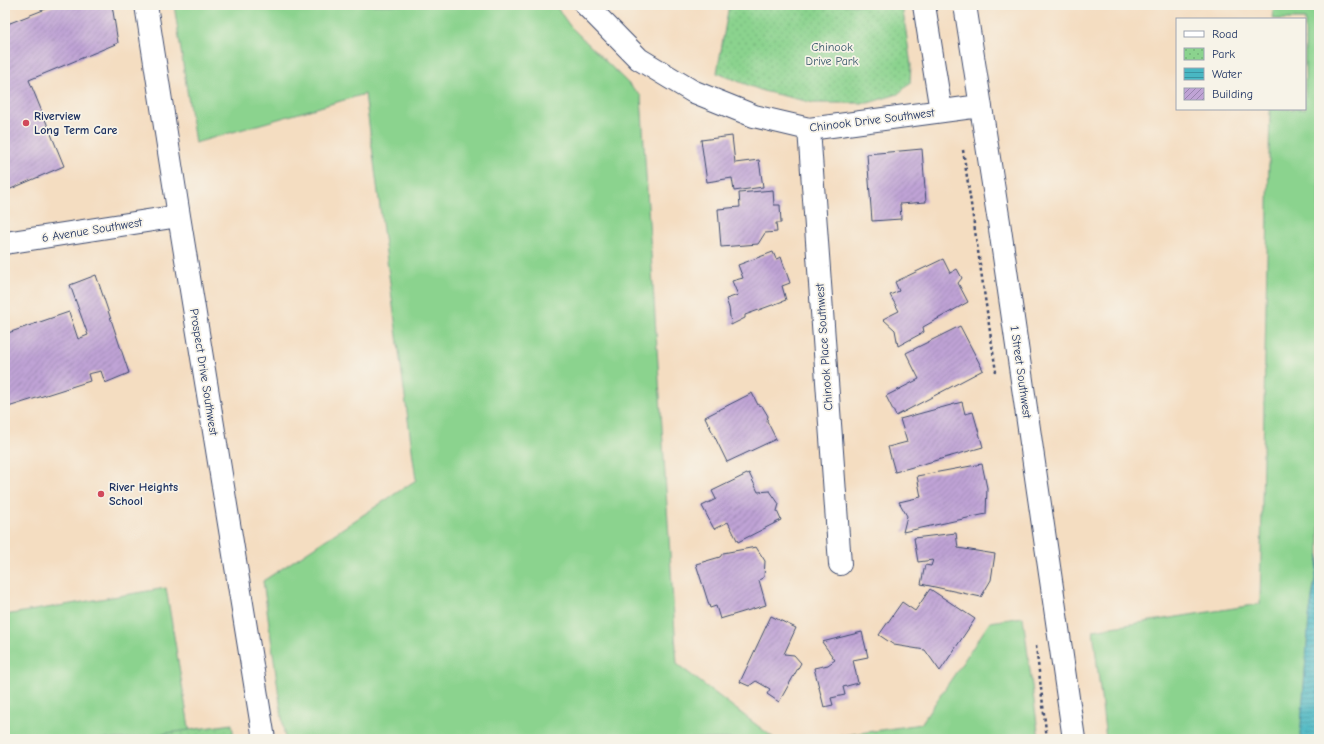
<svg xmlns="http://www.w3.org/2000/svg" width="1324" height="744" font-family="'Comic Neue',sans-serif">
<defs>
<pattern id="park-dots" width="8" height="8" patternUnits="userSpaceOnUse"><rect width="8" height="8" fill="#8bd38e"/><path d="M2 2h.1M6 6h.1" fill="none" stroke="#77b57d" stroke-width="1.8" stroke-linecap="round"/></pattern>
<pattern id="water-rules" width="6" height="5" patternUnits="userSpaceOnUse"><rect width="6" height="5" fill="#49b7c3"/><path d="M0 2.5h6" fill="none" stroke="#3c95a2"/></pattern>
<pattern id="building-hatch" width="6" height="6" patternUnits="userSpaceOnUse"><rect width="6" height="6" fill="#bfa3d5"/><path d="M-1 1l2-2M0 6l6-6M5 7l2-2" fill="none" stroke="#9a85b0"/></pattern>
</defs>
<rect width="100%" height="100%" fill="#f7f3e8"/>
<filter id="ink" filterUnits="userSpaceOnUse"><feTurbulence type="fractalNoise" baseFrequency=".025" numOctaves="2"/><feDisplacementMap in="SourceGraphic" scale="8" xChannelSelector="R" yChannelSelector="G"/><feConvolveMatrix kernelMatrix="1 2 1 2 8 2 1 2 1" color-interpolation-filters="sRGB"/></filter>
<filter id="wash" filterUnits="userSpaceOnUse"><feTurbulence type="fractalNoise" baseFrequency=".012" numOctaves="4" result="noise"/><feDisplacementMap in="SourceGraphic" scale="16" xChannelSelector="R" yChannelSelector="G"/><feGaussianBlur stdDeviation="0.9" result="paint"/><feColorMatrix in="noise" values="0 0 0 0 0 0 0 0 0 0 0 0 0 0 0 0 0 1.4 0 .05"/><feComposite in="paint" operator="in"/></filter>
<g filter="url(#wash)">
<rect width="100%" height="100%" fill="#f4ddc1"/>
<path fill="#8bd38e" stroke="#538176" d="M 174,5 L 555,5 L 570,26 L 641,96 L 677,664 L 775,739 L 285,739 L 263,581 L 416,480 L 365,94 L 195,143 Z
M 1274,5 L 1319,5 L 1319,555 L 1309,618 L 1300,739 L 1106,739 L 1093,630 L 1260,604 L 1270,109 L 1305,109 L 1305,19 L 1272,19 Z
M 166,588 L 191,739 L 5,739 L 5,615 Z
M 1023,617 L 1039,739 L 820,739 L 921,724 L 990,622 Z"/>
<path fill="url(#park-dots)" stroke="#538176" d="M 729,5 L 902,5 L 911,65 L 910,83 L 898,94 L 868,103 L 814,103 L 763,91 L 717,73 Z
M 232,724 L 234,739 L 125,739 Z"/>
<path fill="url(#water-rules)" stroke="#327390" d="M 1319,555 L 1319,739 L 1300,739 L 1309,618 Z"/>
<g id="blocks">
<path fill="url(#building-hatch)" d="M 56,5 L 112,5 L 118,43 L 29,80 L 64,166 L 6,191 L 5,25 Z
M 732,136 L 735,163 L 759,160 L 763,187 L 734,191 L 732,178 L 707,182 L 701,140 Z
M 922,149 L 926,202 L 900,204 L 901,219 L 872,221 L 867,154 Z
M 773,190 L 774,205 L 780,205 L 781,223 L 776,223 L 777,232 L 765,233 L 758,244 L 721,247 L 718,209 L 740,207 L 739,193 Z
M 773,252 L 776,259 L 781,257 L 790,283 L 782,286 L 786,300 L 745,315 L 745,318 L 731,325 L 729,308 L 726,299 L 738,295 L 732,281 L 743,278 L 738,265 Z
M 943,259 L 950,273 L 957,269 L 962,278 L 958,283 L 968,302 L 923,327 L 924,332 L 898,346 L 895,330 L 883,319 L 899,311 L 890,295 L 899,291 L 895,282 Z
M 96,275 L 129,373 L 105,383 L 101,371 L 88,374 L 90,381 L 5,408 L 5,334 L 69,312 L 78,339 L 88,335 L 70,285 Z
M 960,326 L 983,370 L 896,416 L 886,396 L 919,379 L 906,353 Z
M 752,393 L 758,405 L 762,406 L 768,416 L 767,421 L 776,439 L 727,462 L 705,417 Z
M 962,402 L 965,414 L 973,412 L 983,447 L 895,472 L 888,447 L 907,442 L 900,419 Z
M 982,464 L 987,488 L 986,514 L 903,532 L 907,516 L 899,502 L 921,497 L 917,476 Z
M 749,473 L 758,492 L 770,491 L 779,504 L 777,511 L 781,520 L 738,542 L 728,522 L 714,529 L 702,506 L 716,499 L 712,491 Z
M 956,533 L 958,548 L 995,554 L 991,580 L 981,597 L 921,584 L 925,565 L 931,566 L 933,560 L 918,562 L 914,538 Z
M 756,547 L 765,561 L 764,577 L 759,580 L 766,605 L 720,619 L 716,606 L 710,608 L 696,564 L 720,557 L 723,553 Z
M 930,589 L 975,619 L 940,671 L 925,650 L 894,645 L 879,635 L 902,602 L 915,611 Z
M 771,616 L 796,628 L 784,654 L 794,655 L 801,663 L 779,702 L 767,694 L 770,689 L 756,681 L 749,686 L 740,682 Z
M 862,632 L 868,657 L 853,660 L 858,683 L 843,687 L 845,695 L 831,698 L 833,705 L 824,707 L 814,668 L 828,665 L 835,660 L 822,642 Z"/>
</g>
</g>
<g filter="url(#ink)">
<use href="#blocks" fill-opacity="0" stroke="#3c496d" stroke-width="1"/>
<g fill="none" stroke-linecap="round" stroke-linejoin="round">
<g stroke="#3c496d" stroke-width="24">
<path id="minor" d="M 146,5 L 179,216 L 264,739
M 586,5 L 639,59 L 692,91 L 754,116 L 809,129 L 980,106
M 924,5 L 941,111
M 965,5 L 999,222 L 1074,739
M 809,129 L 840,564
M 5,243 L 179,216"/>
</g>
<path stroke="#3c496d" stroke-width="2.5" stroke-dasharray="3 3" stroke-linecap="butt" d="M 963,150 L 996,372
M 1036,646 L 1047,739"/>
<use href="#minor" stroke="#fff" stroke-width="22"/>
</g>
</g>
<g fill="#d1495b" stroke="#f7f3e8" stroke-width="1.5">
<circle cx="26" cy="123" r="4"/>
<circle cx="101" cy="494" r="4"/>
</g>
<g text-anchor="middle" stroke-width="3.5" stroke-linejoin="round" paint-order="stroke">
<g font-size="12" fill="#37586a" stroke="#f7f3e8">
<text x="832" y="51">Chinook<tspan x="832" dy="14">Drive Park</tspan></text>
</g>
<g font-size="12" font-weight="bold" fill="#1b2f5e" stroke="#f7f3e8" text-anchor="start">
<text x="34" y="120">Riverview<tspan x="34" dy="14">Long Term Care</tspan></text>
<text x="109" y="491">River Heights<tspan x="109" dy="14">School</tspan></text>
</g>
<g font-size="12" fill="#1b2f5e" stroke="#f7f3e8">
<text transform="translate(872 120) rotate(-7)" y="4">Chinook Drive Southwest</text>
<text transform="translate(92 230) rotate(-9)" y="4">6 Avenue Southwest</text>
<text transform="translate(824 347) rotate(-94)" y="4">Chinook Place Southwest</text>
<text transform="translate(204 372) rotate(81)" y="4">Prospect Drive Southwest</text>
<text transform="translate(1021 372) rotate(82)" y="4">1 Street Southwest</text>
</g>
</g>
<rect width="1324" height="744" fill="none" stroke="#f7f3e8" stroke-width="20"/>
<rect x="1176" y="18" width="130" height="92" fill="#f7f3e8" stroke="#9fa5b1"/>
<rect x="1184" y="31" width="20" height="6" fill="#ffffff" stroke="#9fa5b1"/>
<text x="1212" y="38" font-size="12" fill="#1b2f5e">Road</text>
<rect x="1184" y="48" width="20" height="12" fill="url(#park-dots)" stroke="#9fa5b1"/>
<text x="1212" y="58" font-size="12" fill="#1b2f5e">Park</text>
<rect x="1184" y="68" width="20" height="12" fill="url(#water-rules)" stroke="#9fa5b1"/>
<text x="1212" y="78" font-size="12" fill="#1b2f5e">Water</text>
<rect x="1184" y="88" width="20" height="12" fill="url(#building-hatch)" stroke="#9fa5b1"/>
<text x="1212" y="98" font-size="12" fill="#1b2f5e">Building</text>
</svg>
